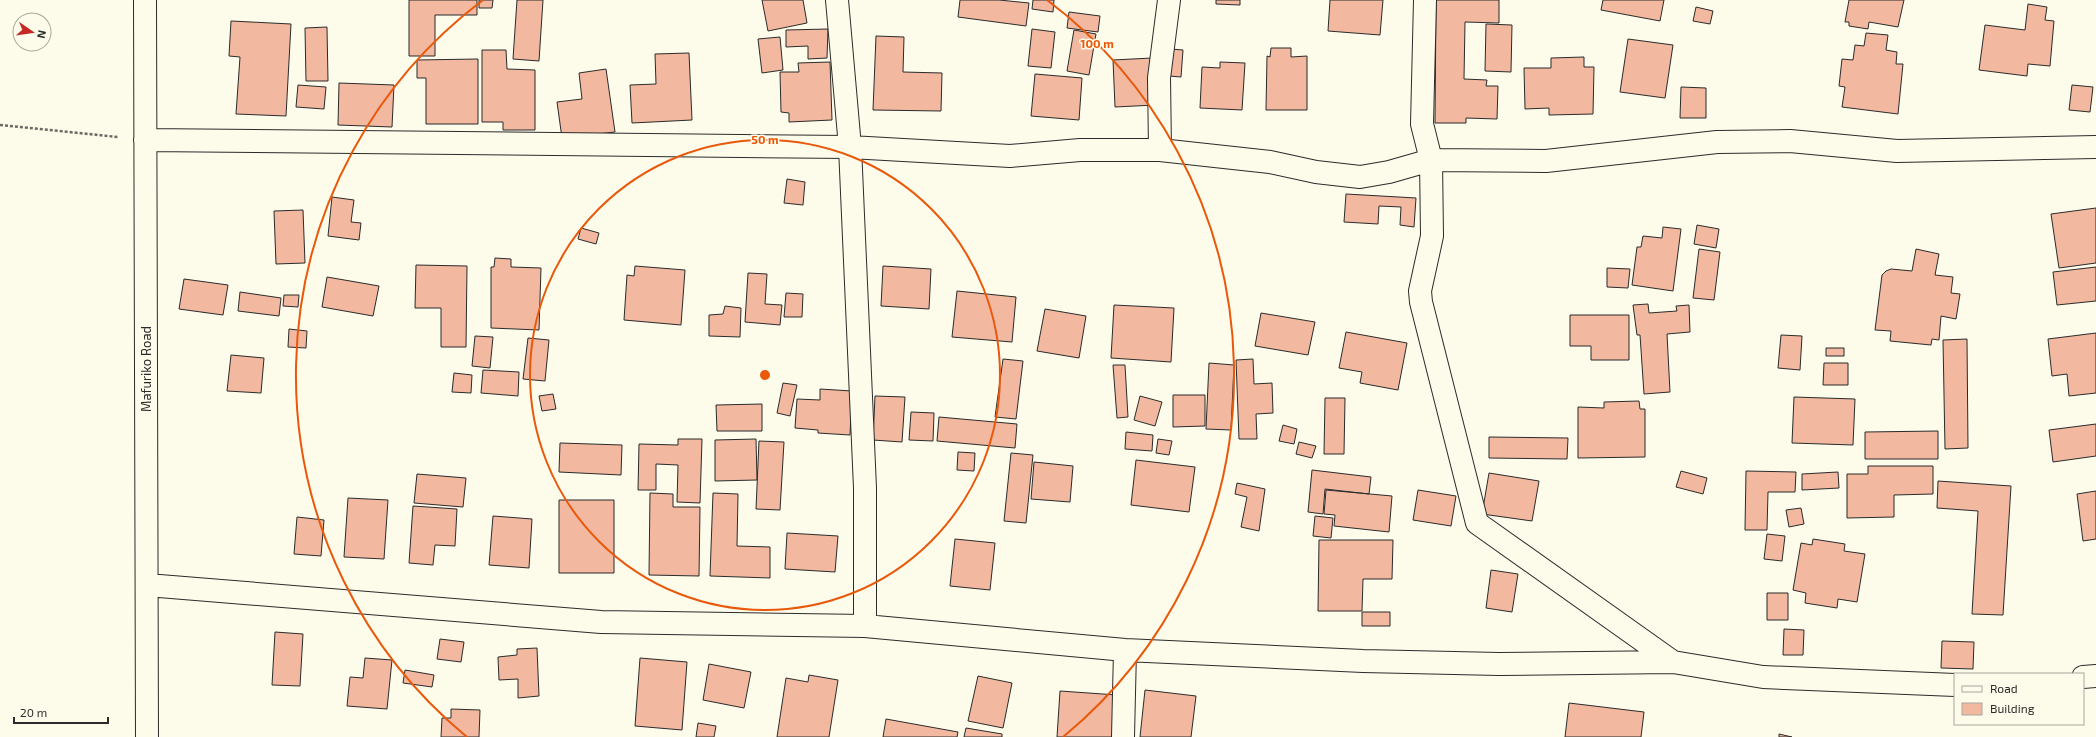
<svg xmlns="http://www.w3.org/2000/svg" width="2096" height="737" font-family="'Exo 2',sans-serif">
<rect width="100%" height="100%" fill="#fdfbea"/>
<path fill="#f2b8a0" stroke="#2b2b2b" d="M 409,0 L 477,0 L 477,15 L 435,15 L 435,56 L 409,56 Z
M 479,0 L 493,0 L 492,8 L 479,8 Z
M 517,0 L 543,0 L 539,61 L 513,59 Z
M 762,0 L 803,0 L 807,23 L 768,31 Z
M 960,0 L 999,0 L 1029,3 L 1026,26 L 958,17 Z
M 1033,0 L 1054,0 L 1053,12 L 1032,9 Z
M 1216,0 L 1240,0 L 1240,5 L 1216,4 Z
M 1330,0 L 1383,0 L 1380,35 L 1328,31 Z
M 1436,0 L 1499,0 L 1499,23 L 1465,22 L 1464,79 L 1487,80 L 1486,86 L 1498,86 L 1497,119 L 1466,118 L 1466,123 L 1435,123 Z
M 1603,0 L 1664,0 L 1660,21 L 1601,10 Z
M 1849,0 L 1904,0 L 1898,27 L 1869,22 L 1868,29 L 1849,26 L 1849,22 L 1845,22 Z
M 2028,4 L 2047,7 L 2045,20 L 2054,21 L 2050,66 L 2028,64 L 2027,76 L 1979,70 L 1985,25 L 2025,30 Z
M 1696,7 L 1713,11 L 1710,24 L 1693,21 Z
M 1069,12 L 1100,16 L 1098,32 L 1067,28 Z
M 231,21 L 291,24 L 286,116 L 236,114 L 240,57 L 229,56 Z
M 1486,24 L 1512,25 L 1511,72 L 1485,71 Z
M 327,27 L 328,81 L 306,81 L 305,28 Z
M 828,29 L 827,58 L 808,59 L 808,46 L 786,47 L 786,30 Z
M 1032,29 L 1055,32 L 1051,68 L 1028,66 Z
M 1074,30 L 1096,34 L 1089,75 L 1067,71 Z
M 1866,33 L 1888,35 L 1886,50 L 1897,52 L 1896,64 L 1903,64 L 1898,114 L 1842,107 L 1845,87 L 1839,86 L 1842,59 L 1853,60 L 1855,45 L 1864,46 Z
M 876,36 L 904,37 L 903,72 L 942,73 L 941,111 L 873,110 Z
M 780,37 L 783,70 L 762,73 L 758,39 Z
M 1628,39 L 1673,45 L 1665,98 L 1620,92 Z
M 1271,48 L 1291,48 L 1291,57 L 1307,56 L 1307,110 L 1266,110 L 1267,56 L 1270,57 Z
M 1171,49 L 1183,50 L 1181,77 L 1169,76 Z
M 482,50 L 506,50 L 507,69 L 535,70 L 535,130 L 503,130 L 503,122 L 482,122 Z
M 689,53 L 692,120 L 632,123 L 630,85 L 656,84 L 655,54 Z
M 1584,57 L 1584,67 L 1594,67 L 1593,114 L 1549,115 L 1549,108 L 1525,109 L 1524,68 L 1551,68 L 1551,58 Z
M 1152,58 L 1155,105 L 1115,107 L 1113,60 Z
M 478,59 L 478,124 L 426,124 L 426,78 L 417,78 L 417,60 Z
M 830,62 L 832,120 L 789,122 L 789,113 L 781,112 L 780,72 L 799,72 L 798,63 Z
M 1220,62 L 1245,63 L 1242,110 L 1200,108 L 1202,67 L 1220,68 Z
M 606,69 L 615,132 L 562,138 L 557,102 L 582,99 L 579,73 Z
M 1035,74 L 1082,78 L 1079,120 L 1031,116 Z
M 339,83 L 394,85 L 392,127 L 338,125 Z
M 298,85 L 326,87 L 324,109 L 296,107 Z
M 2072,85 L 2093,87 L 2090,112 L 2069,110 Z
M 1681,87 L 1706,88 L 1706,118 L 1680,118 Z
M 787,179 L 805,182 L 803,205 L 784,203 Z
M 1346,194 L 1416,198 L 1414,227 L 1400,225 L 1401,207 L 1379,206 L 1378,224 L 1344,222 Z
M 332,197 L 354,200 L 351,222 L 361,223 L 359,240 L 328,236 Z
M 2096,208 L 2096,263 L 2059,268 L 2051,214 Z
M 303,210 L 305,263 L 276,264 L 274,211 Z
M 1697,225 L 1719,229 L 1716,248 L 1694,244 Z
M 1663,227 L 1681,229 L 1673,291 L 1632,285 L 1637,247 L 1641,247 L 1643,236 L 1662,238 Z
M 581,228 L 599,233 L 596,244 L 578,239 Z
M 1699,249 L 1720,252 L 1714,300 L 1693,298 Z
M 1916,249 L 1939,254 L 1935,275 L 1953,277 L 1951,293 L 1960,294 L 1956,319 L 1941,316 L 1939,340 L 1932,339 L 1931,345 L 1890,341 L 1891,331 L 1875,330 L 1882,275 L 1886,271 L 1891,269 L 1912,271 Z
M 495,258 L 511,259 L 511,267 L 541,268 L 539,330 L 491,328 L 491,267 L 494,267 Z
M 416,265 L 467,266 L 466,347 L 441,347 L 441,308 L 415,308 Z
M 635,266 L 685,270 L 681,325 L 624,320 L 627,275 L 634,276 Z
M 883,266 L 931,269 L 929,309 L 881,306 Z
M 2096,267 L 2096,301 L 2057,305 L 2053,272 Z
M 1607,268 L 1630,269 L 1628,288 L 1607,287 Z
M 748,273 L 767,274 L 765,304 L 782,305 L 780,325 L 745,322 Z
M 327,277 L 379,286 L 373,316 L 322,307 Z
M 184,279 L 228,285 L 223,315 L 179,309 Z
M 957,291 L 1016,297 L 1012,342 L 952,337 Z
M 240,292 L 281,298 L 279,316 L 238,311 Z
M 786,293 L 803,294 L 802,317 L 784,317 Z
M 284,295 L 299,295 L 298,307 L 283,306 Z
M 1648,304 L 1649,313 L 1677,311 L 1676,306 L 1689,305 L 1690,332 L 1667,334 L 1670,392 L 1644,394 L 1640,335 L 1637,335 L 1633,305 Z
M 1114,305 L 1174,308 L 1171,362 L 1111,358 Z
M 725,306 L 741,308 L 740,337 L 709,336 L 709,315 L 723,314 Z
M 1045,309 L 1086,316 L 1079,358 L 1037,351 Z
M 1261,313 L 1315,322 L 1308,355 L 1255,346 Z
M 1570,315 L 1629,315 L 1629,360 L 1591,360 L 1591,346 L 1570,346 Z
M 289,329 L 307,331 L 306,348 L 288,347 Z
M 1346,332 L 1407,343 L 1398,390 L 1360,383 L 1362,372 L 1339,368 Z
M 2096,333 L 2096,393 L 2069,396 L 2067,374 L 2052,376 L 2048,339 Z
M 1781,335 L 1802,336 L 1800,370 L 1778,368 Z
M 475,336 L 493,337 L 490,368 L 472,366 Z
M 528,338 L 549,340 L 545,381 L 523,379 Z
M 1967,339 L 1968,448 L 1945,449 L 1943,340 Z
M 1826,348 L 1844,348 L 1844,356 L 1826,356 Z
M 231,355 L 264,358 L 261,393 L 227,391 Z
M 1003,359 L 1023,361 L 1016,419 L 995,417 Z
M 1253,359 L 1254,384 L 1272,383 L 1273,413 L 1256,414 L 1257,439 L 1239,439 L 1236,360 Z
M 1209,363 L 1234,365 L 1231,430 L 1206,429 Z
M 1824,363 L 1848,363 L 1848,385 L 1823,385 Z
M 1113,365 L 1125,365 L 1128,417 L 1117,418 Z
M 483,370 L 519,372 L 518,396 L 481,393 Z
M 454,373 L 472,375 L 471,393 L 452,392 Z
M 783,383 L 797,385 L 790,416 L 777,413 Z
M 820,389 L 852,391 L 850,435 L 818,433 L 818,430 L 795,428 L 797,399 L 820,400 Z
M 553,394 L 556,409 L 542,411 L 539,396 Z
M 1173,395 L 1205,395 L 1205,426 L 1173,427 Z
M 875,396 L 905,397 L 902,442 L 873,440 Z
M 1140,396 L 1162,402 L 1155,426 L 1134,420 Z
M 1794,397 L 1855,399 L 1853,445 L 1792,443 Z
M 1325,398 L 1345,398 L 1344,454 L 1324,454 Z
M 1639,401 L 1640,409 L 1645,409 L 1645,457 L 1578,458 L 1578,407 L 1604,408 L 1604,402 Z
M 762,404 L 762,431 L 717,431 L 716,405 Z
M 911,412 L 934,413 L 933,441 L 909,440 Z
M 939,417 L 1017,424 L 1015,448 L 937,441 Z
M 2096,424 L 2096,456 L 2053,462 L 2049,430 Z
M 1283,425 L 1297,429 L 1294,444 L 1279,441 Z
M 1938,431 L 1938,459 L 1865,459 L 1865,432 Z
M 1126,432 L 1153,435 L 1152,451 L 1125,449 Z
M 1489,437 L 1568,438 L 1567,459 L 1489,458 Z
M 678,439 L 702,439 L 700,503 L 677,502 L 678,465 L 656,464 L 656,490 L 638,490 L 639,444 L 678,445 Z
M 756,439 L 757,480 L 715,481 L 715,440 Z
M 1158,439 L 1172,441 L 1169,455 L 1156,453 Z
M 759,441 L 784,442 L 780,510 L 756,509 Z
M 1299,442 L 1316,446 L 1312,458 L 1296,454 Z
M 560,443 L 622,445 L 621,475 L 559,472 Z
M 958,452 L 975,453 L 974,471 L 957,470 Z
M 1011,453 L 1033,455 L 1026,523 L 1004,521 Z
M 1136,460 L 1195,467 L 1189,512 L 1131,505 Z
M 1034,462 L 1073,466 L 1070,502 L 1031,499 Z
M 1868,466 L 1933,466 L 1933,494 L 1894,495 L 1894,517 L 1847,518 L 1847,474 L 1868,474 Z
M 1312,470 L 1371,477 L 1369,494 L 1325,489 L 1323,514 L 1308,512 Z
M 1681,471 L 1707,478 L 1703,494 L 1676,487 Z
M 1746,471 L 1796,472 L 1795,492 L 1768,492 L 1767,530 L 1745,530 Z
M 1838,472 L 1839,488 L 1802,490 L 1802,474 Z
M 1489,473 L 1539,481 L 1532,521 L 1482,514 Z
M 417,474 L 466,478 L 463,507 L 414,503 Z
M 1938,481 L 2011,486 L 2003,615 L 1972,614 L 1978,511 L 1937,508 Z
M 1237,483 L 1265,489 L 1259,531 L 1241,527 L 1247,497 L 1235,494 Z
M 1326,490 L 1392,496 L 1389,532 L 1334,526 L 1335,515 L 1324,514 Z
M 1418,490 L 1456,496 L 1451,526 L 1413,520 Z
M 2096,491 L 2096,539 L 2083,541 L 2077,494 Z
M 650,493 L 673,494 L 673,507 L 700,507 L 699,576 L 649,575 Z
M 713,493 L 738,494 L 737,546 L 770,547 L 770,578 L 710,576 Z
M 348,498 L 388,500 L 384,559 L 344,557 Z
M 559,500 L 614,500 L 614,573 L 559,573 Z
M 413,506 L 457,509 L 455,546 L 435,545 L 433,565 L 409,563 Z
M 1801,508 L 1804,524 L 1789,527 L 1786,510 Z
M 493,516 L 532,519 L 529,568 L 489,565 Z
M 1315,516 L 1333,518 L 1331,538 L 1313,536 Z
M 297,517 L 324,520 L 321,556 L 294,554 Z
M 787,533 L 838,536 L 835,572 L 785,569 Z
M 1767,534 L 1785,536 L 1782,561 L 1764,559 Z
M 955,539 L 995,543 L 990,590 L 950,586 Z
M 1813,539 L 1845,544 L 1844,551 L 1865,554 L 1857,602 L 1838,599 L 1837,608 L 1805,603 L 1806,593 L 1793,590 L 1801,543 L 1812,545 Z
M 1319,540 L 1393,540 L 1392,579 L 1363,579 L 1362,611 L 1318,611 Z
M 1491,570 L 1518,574 L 1512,612 L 1486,608 Z
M 1767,593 L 1788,593 L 1788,620 L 1767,620 Z
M 1362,612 L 1390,612 L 1390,626 L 1362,626 Z
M 1784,629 L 1804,630 L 1803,655 L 1783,655 Z
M 275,632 L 303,634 L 300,686 L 272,685 Z
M 440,639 L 464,642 L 461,662 L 437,659 Z
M 1942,641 L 1974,642 L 1973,669 L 1941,668 Z
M 537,648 L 539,696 L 518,698 L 518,679 L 499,680 L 498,657 L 517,655 L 517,649 Z
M 365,658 L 392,660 L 387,709 L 347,706 L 350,677 L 363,678 Z
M 640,658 L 687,662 L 682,730 L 635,726 Z
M 709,664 L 751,672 L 744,708 L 703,700 Z
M 405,670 L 434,675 L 432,687 L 403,683 Z
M 809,675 L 838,680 L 829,737 L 777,737 L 786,678 L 808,682 Z
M 978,676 L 1012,683 L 1003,728 L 968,721 Z
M 1145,690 L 1196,696 L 1191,737 L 1140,737 Z
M 1060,691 L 1117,695 L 1114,737 L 1057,737 Z
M 1569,703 L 1644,712 L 1641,737 L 1565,737 Z
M 451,709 L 480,710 L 479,737 L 441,737 L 442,718 L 451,718 Z
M 886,719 L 958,732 L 957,737 L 883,737 Z
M 698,723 L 716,726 L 714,737 L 696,737 Z
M 966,728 L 1002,734 L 1002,737 L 964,737 Z
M 1779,734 L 1792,737 L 1779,737 Z"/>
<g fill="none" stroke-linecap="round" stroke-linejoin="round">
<g stroke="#2b2b2b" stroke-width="24">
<path id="street" d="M 145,0 L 147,737
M 837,0 L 850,147 L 865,488 L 865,626
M 1425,0 L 1422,124 L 1431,160 L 1432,236 L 1420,291 L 1421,302 L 1477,523 L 1673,662
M 145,140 L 850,147 L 1010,156 L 1080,150 L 1160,150 L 1270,162 L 1316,172 L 1360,177 L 1389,172 L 1431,160 L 1546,161 L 1717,142 L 1790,141 L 1897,151 L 2096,147
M 1160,150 L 1159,78 L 1169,0
M 147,585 L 601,622 L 865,626 L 1125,650 L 1363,661 L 1499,664 L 1673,662 L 1763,677 L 1955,685
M 2083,677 L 2096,676
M 1123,737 L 1125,650"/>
</g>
<path stroke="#6a6964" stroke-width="2.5" stroke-dasharray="3 2" stroke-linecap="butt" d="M 0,125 L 118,137"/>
<use href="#street" stroke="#fdfbea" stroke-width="22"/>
</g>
<g fill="none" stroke="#e8590c" stroke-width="2">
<circle cx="765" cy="375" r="235"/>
<path d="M467 737A469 469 0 0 1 483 0M1047 0A469 469 0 0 1 1063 737"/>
</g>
<g text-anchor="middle" stroke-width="3" stroke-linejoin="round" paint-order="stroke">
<g font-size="13" fill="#2b2b2b" stroke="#fdfbea">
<text transform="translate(146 369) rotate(-90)" y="5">Mafuriko Road</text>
</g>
</g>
<circle cx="765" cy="375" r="6" fill="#e8590c" stroke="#fdfbea" stroke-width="2"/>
<g font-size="12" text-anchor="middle" font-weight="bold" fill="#e8590c" stroke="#fdfbea" stroke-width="3" stroke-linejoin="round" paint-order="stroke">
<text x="1097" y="48">100 m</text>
<text x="765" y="144">50 m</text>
</g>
<rect x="1954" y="673" width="130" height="52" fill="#fdfbea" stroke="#a9a89e"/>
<rect x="1962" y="686" width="20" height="6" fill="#fdfbea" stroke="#a9a89e"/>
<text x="1990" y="693" font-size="12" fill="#2b2b2b">Road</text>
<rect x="1962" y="703" width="20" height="12" fill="#f2b8a0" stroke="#a9a89e"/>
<text x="1990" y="713" font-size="12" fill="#2b2b2b">Building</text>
<g transform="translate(32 32) rotate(103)"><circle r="19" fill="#fdfbea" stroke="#a9a89e"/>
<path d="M0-3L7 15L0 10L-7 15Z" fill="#c62828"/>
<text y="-6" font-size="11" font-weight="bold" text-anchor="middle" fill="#2b2b2b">N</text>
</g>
<path d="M14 717v6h94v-6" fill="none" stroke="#2b2b2b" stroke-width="2"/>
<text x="20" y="717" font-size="12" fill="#2b2b2b" stroke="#fdfbea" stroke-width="3" paint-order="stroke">20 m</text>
</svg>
